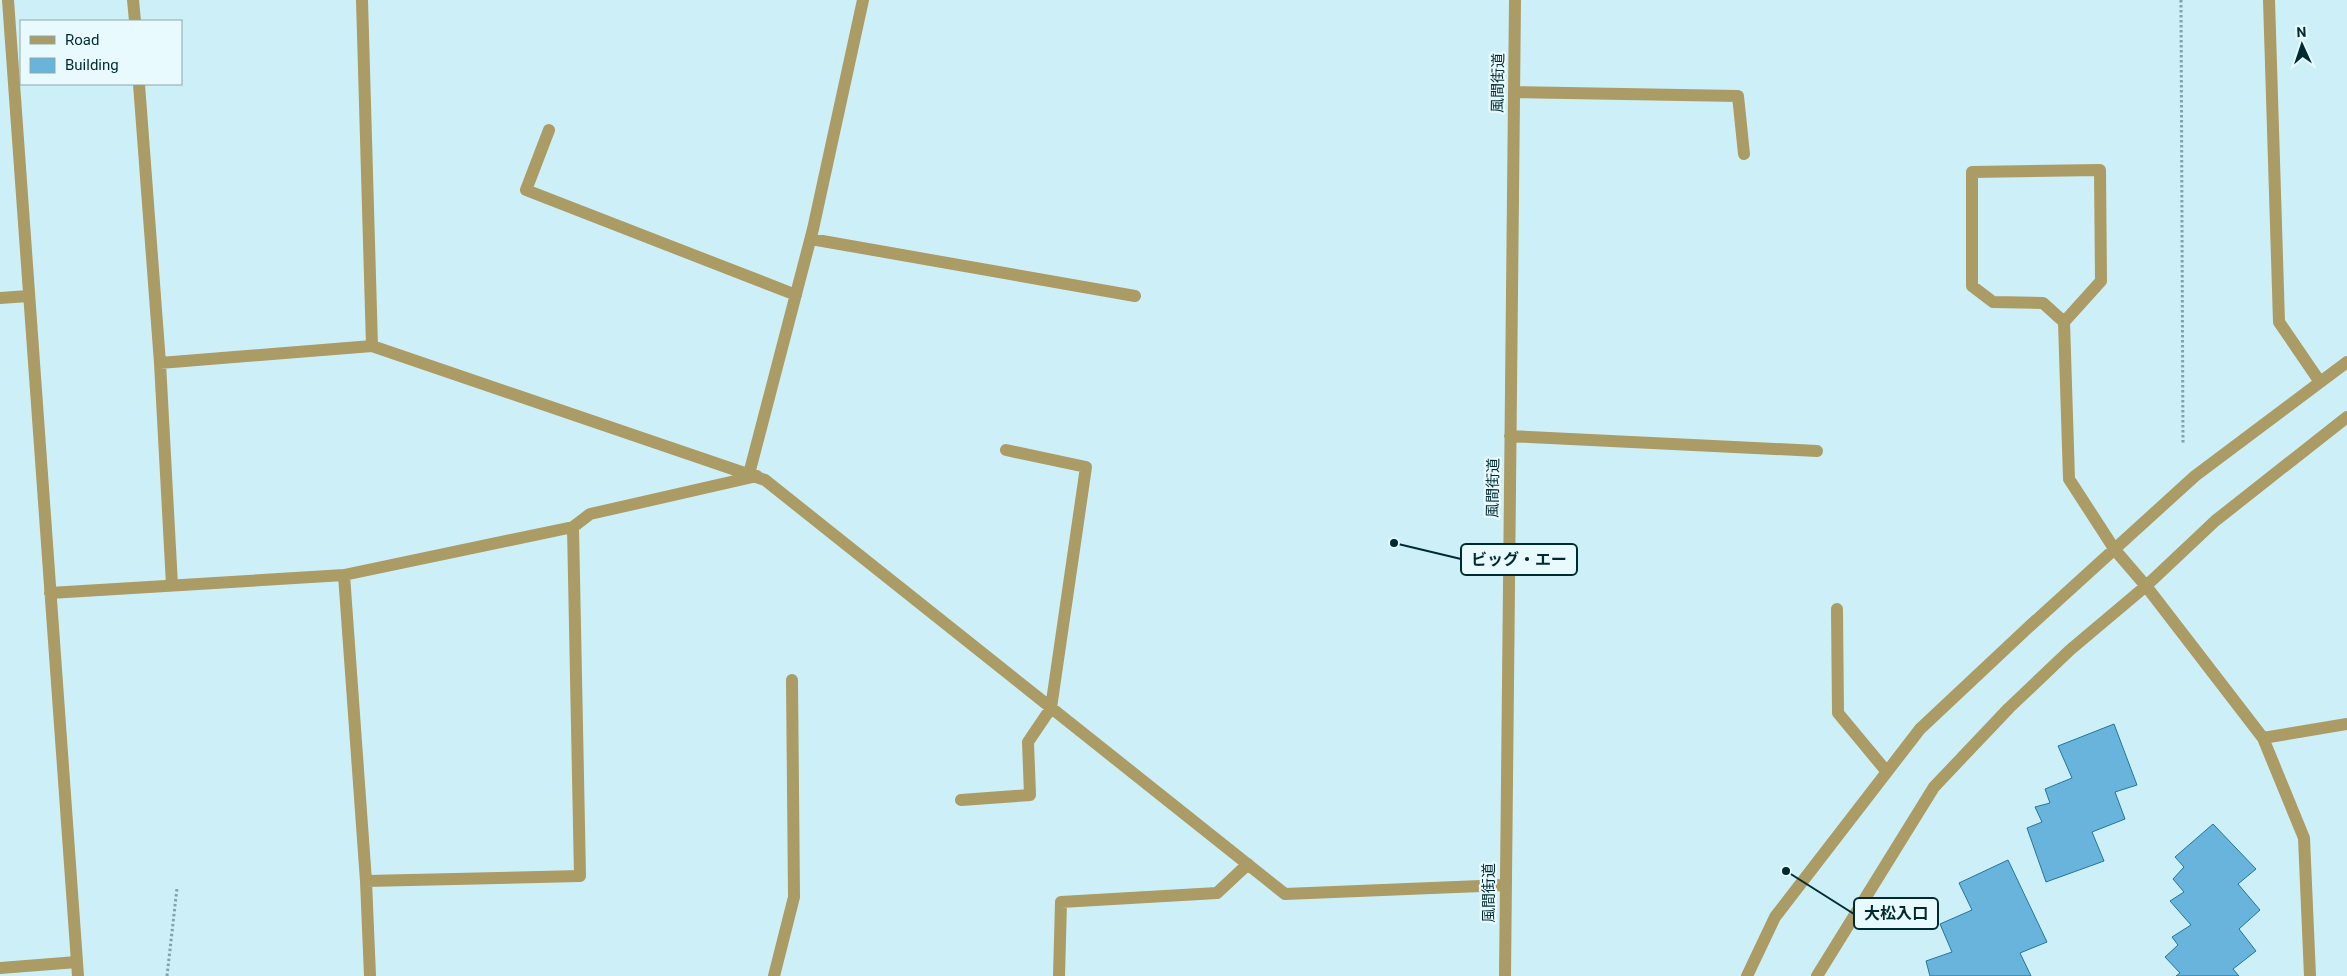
<svg xmlns="http://www.w3.org/2000/svg" width="2347" height="976" font-family="Roboto,'Noto Sans JP',sans-serif">
<rect width="100%" height="100%" fill="#cdf0f8"/>
<path fill="#68b4dc" stroke="#24759a" d="M 2114,724 L 2137,785 L 2115,792 L 2125,819 L 2092,832 L 2104,861 L 2046,882 L 2027,828 L 2042,822 L 2035,807 L 2050,803 L 2045,789 L 2072,778 L 2058,746 Z
M 2213,824 L 2256,869 L 2238,884 L 2260,910 L 2239,929 L 2256,951 L 2233,969 L 2239,976 L 2176,976 L 2180,973 L 2165,957 L 2178,945 L 2172,937 L 2191,925 L 2170,901 L 2184,892 L 2173,879 L 2184,867 L 2175,857 Z
M 2008,860 L 2047,942 L 2020,953 L 2031,976 L 1930,976 L 1926,961 L 1952,952 L 1940,924 L 1972,910 L 1959,883 Z"/>
<g fill="none" stroke-linecap="round" stroke-linejoin="round">
<path stroke="#7da3ab" stroke-width="3" stroke-dasharray="2.5 2.5" stroke-linecap="butt" d="M 2181,0 L 2183,444
M 167,976 L 177,888"/>
<path stroke="#ab9b64" stroke-width="12" d="M 8,0 L 78,976
M 133,0 L 135,21
M 362,0 L 372,346
M 2269,0 L 2279,322 L 2320,382
M 139,84 L 160,363
M 1514,92 L 1738,96 L 1744,154
M 549,130 L 526,190 L 796,295
M 811,239 L 1135,296
M 0,298 L 28,296
M 2064,322 L 2101,281 L 2100,170 L 1972,172 L 1972,286 L 1993,302 L 2043,303 L 2064,322 L 2069,479 L 2115,550 L 2146,586 L 2263,738 L 2304,838 L 2310,976
M 1510,436 L 1817,451
M 749,474 L 813,229 L 863,0
M 344,575 L 366,881 L 370,976
M 172,585 L 160,363 L 372,346 L 765,480 L 1285,894 L 1505,885
M 50,593 L 344,575 L 573,527 L 590,514 L 757,476
M 1837,609 L 1838,713 L 1887,772
M 2263,738 L 2347,724
M 961,800 L 1030,795 L 1028,742 L 1051,708 L 1086,467 L 1006,450
M 366,881 L 580,876 L 573,527
M 0,968 L 77,962
M 774,976 L 794,897 L 792,680
M 1059,976 L 1061,902 L 1217,893 L 1248,864
M 1505,976 L 1515,0
M 1747,976 L 1775,917 L 1920,729 L 2032,624 L 2195,476 L 2347,362
M 1817,976 L 1934,787 L 2009,708 L 2070,650 L 2146,586 L 2215,521 L 2347,417"/>
</g>
<g text-anchor="middle" stroke-width="4.5" stroke-linejoin="round" paint-order="stroke">
<g font-size="15" fill="#002a32" stroke="#e8fafe">
<text transform="translate(1498 83) rotate(-89)" y="5">風間街道</text>
<text transform="translate(1493 488) rotate(-89)" y="5">風間街道</text>
<text transform="translate(1489 893) rotate(-90)" y="5">風間街道</text>
</g>
</g>
<path fill="none" stroke="#002a32" stroke-width="2" d="M1394 543L1461 559M1786 871L1854 914"/>
<g fill="#002a32" stroke="#e8fafe" stroke-width="2">
<circle cx="1394" cy="543" r="5"/>
<circle cx="1786" cy="871" r="5"/>
</g>
<g fill="#e8fafe" stroke="#002a32" stroke-width="2">
<rect x="1461" y="544" width="116" height="31" rx="5"/>
<rect x="1854" y="898" width="84" height="31" rx="5"/>
</g>
<g font-size="16" text-anchor="middle" font-weight="bold" fill="#002a32">
<text x="1519" y="565">ビッグ・エー</text>
<text x="1896" y="919">大松入口</text>
</g>
<rect x="20" y="20" width="162" height="65" fill="#e8fafe" stroke="#8ba7ac"/>
<rect x="30" y="36" width="25" height="8" fill="#ab9b64" stroke="#8ba7ac"/>
<text x="65" y="45" font-size="15" fill="#002a32">Road</text>
<rect x="30" y="58" width="25" height="15" fill="#68b4dc" stroke="#8ba7ac"/>
<text x="65" y="70" font-size="15" fill="#002a32">Building</text>
<g transform="translate(2302 45) rotate(357)" stroke="#e8fafe" stroke-width="4" paint-order="stroke">
<path d="M0-4L9 19L0 12L-9 19Z" fill="#002a32"/>
<text y="-8" font-size="14" font-weight="bold" text-anchor="middle" fill="#002a32">N</text>
</g>
</svg>
